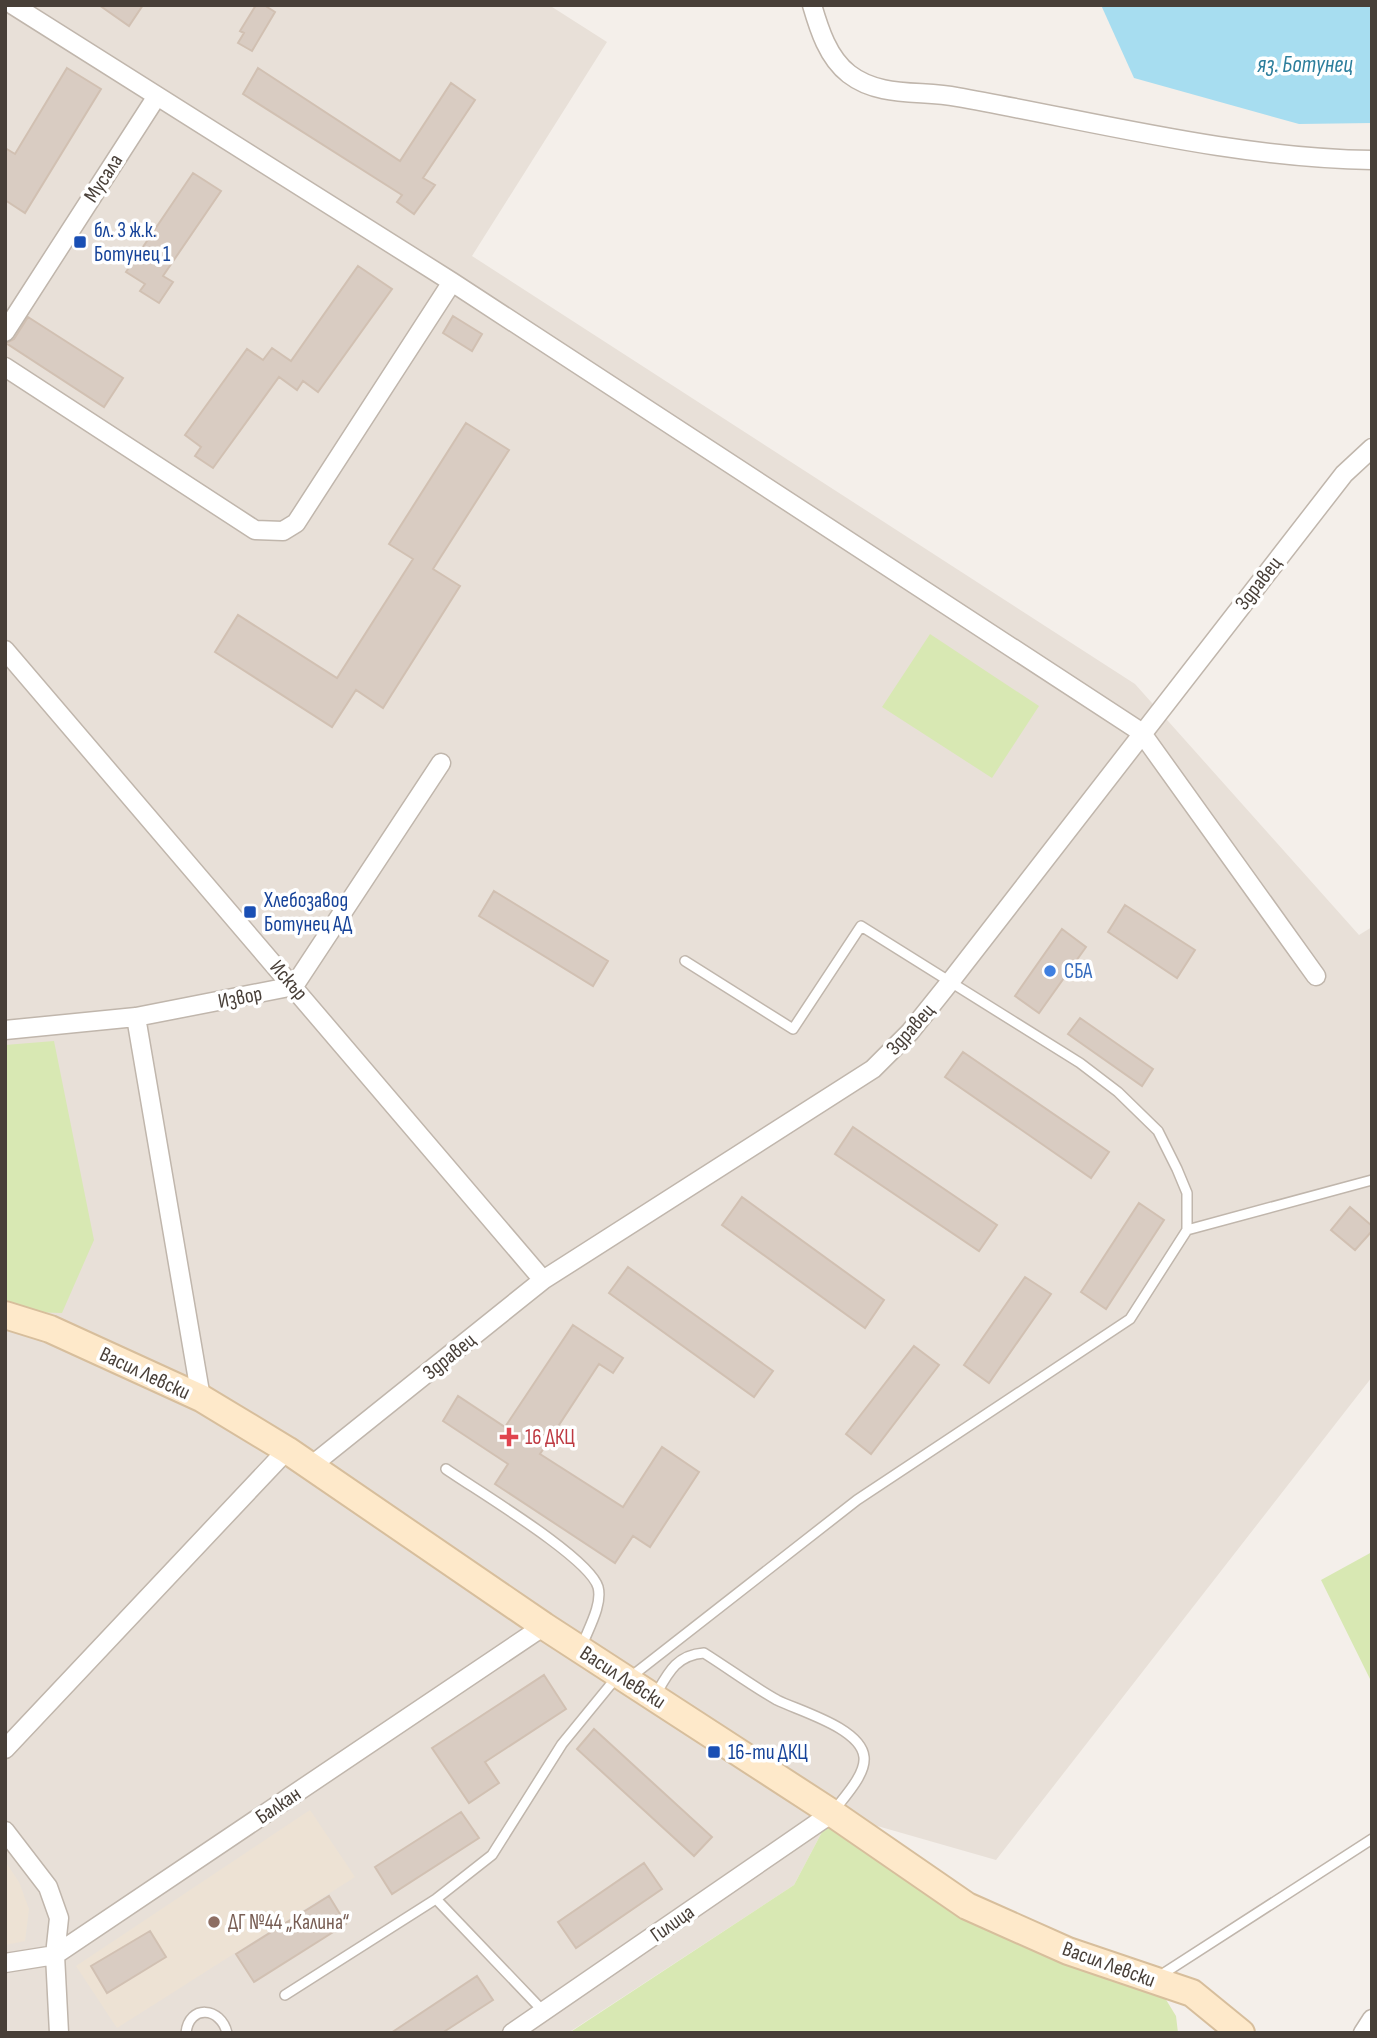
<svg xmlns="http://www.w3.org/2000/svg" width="1377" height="2038" font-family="'Sofia Sans Condensed',sans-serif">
<rect width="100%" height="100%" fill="#f4efea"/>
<path fill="#e8e0d8" d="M 5,5 L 549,5 L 607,42 L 472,256 L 1135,684 L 1359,935 L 1372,927 L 1372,1377 L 996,1860 L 832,1813 L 794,1885 L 568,2033 L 5,2033 Z"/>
<path fill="#ede2d4" d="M 310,1810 L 355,1877 L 117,2028 L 76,1966 Z
M 5,1861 L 19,1882 L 29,1909 L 25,1941 L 5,1945 Z"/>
<path fill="#d8e8b3" d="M 930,634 L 1039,706 L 992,778 L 882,707 Z
M 54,1041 L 94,1240 L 62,1313 L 30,1312 L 5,1304 L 5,1045 Z
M 1372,1552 L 1372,1683 L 1321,1580 Z
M 832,1813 L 967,1906 L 1154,1980 L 1176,2016 L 1178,2033 L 569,2033 L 794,1885 Z"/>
<path fill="#a7ddf0" d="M 1101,5 L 1372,5 L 1372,123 L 1299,124 L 1134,78 Z"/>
<path fill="#d9ccc2" stroke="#d1c0b2" stroke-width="2" d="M 99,5 L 143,5 L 129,26 Z
M 256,5 L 264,5 L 275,12 L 252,51 L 238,43 L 244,33 L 240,31 Z
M 67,68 L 101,89 L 25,213 L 5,200 L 5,148 L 15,154 Z
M 258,68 L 400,161 L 451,83 L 475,100 L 423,178 L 435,185 L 414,214 L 397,202 L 402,195 L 243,94 Z
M 193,173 L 221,191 L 163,276 L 173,282 L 159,303 L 140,291 L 145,284 L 126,272 Z
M 358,266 L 392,289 L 318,392 L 303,381 L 297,390 L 279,377 L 213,468 L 195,456 L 201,447 L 185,435 L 247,349 L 263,360 L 272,348 L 291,361 Z
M 453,316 L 482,334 L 472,351 L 443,333 Z
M 28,317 L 123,378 L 104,407 L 6,343 L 14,339 Z
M 466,423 L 509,450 L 433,569 L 460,586 L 383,708 L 356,690 L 332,727 L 215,652 L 238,615 L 337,678 L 413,559 L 389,544 Z
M 494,891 L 608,961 L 593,986 L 479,916 Z
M 1125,905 L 1195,950 L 1177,978 L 1108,932 Z
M 1062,929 L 1086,947 L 1039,1013 L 1015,996 Z
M 1080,1018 L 1153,1069 L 1142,1086 L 1068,1034 Z
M 963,1052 L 1109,1152 L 1091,1178 L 945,1077 Z
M 853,1127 L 997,1225 L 979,1251 L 835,1154 Z
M 742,1197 L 884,1300 L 865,1328 L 722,1225 Z
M 1139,1203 L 1164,1220 L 1106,1309 L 1081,1292 Z
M 1350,1207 L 1372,1226 L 1372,1231 L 1355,1250 L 1331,1230 Z
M 628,1267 L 773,1371 L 754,1397 L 609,1293 Z
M 1025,1277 L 1051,1294 L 989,1383 L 964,1365 Z
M 573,1325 L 623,1358 L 613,1373 L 599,1364 L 540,1454 L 623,1507 L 662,1447 L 699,1472 L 650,1547 L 633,1536 L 615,1563 L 495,1484 L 508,1464 L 443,1421 L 458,1396 L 505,1427 Z
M 914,1346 L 939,1365 L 871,1454 L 846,1434 Z
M 544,1675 L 566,1709 L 485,1762 L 499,1783 L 469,1803 L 432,1748 Z
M 594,1729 L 712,1837 L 694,1856 L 577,1749 Z
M 461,1812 L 479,1838 L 392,1894 L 375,1867 Z
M 644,1863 L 662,1889 L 576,1948 L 558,1922 Z
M 329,1896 L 346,1924 L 254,1982 L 236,1954 Z
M 150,1931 L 166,1957 L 107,1993 L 91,1966 Z
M 477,1976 L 493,2000 L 442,2033 L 391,2033 Z"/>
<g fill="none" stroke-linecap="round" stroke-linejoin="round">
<g stroke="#c0b6ac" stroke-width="12">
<path id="lane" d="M 1187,1230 L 1372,1180
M 446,1469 C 476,1490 589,1557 598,1587 C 603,1605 587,1631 581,1648
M 628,1679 L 857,1500 L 1130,1319 L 1187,1230 L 1187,1193 L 1177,1169 L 1158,1131 L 1118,1092 L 1080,1063 L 861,926 L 793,1029 L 685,961
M 655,1696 C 668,1673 676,1655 704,1653 C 728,1668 752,1686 777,1700 C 799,1711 861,1728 864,1757 C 866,1775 843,1798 833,1812
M 436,1899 L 544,2012
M 1158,1977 L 1372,1839
M 285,1995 L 436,1899 L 492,1855 L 562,1744 L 616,1678
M 186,2033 C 189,2004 221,2007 227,2033"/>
</g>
<g stroke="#c0b6ac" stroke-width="21">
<path id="street" d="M 13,5 L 452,282 L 1141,732 L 1316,976
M 812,5 C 819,29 828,58 849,74 C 880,98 921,90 957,97 C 1093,121 1232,158 1372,160
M 5,332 L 157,96
M 5,367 L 255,530 L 283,531 L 296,523 L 452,282
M 5,650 L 543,1280
M 136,1017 L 201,1398
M 5,1030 L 136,1017 L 294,986 L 441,763
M 311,1466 L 543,1280 L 873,1069 L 910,1032 L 950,982 L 1344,474 L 1372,448
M 5,1749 L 287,1450
M 5,1831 L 48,1887 L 59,1918 L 55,1955 L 59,2033
M 5,1963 L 55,1955 L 544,1626
M 512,2033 L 832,1813
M 1363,2033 L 1372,2019"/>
</g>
<g stroke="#d7be9c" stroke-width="30">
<path id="secondary" d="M 5,1315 L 50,1329 L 201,1398 L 287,1450 L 544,1626 L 832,1813 L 967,1906 L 1068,1951 L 1192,1993 L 1241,2033"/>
</g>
<use href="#lane" stroke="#fff" stroke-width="9"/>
<use href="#street" stroke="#fff" stroke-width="18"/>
<use href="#secondary" stroke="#fee9ca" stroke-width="26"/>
</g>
<g fill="#1a4fb4" stroke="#fff" stroke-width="2.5">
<rect x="73" y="235" width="14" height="14" rx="3.5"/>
<rect x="243" y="905" width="14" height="14" rx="3.5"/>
<rect x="707" y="1745" width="14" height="14" rx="3.5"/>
</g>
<circle fill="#3f7fe0" stroke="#fff" stroke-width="2.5" cx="1050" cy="971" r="7"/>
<path fill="#e0444e" stroke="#fff" stroke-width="2.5" d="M505.5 1426.5h7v7h7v7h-7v7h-7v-7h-7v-7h7z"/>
<circle fill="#8d6e63" stroke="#fff" stroke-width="2.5" cx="214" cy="1922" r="7"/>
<g text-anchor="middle" stroke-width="7" stroke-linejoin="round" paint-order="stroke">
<g font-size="21" fill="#483f38" stroke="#fff">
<text transform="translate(103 178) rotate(-57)" y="7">Мусала</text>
<text transform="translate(1258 583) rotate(-52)" y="7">Здравец</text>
<text transform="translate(289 980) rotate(49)" y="7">Искър</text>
<text transform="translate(240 997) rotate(-11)" y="7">Извор</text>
<text transform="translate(910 1029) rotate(-48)" y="7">Здравец</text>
<text transform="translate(449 1356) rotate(-39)" y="7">Здравец</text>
<text transform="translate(145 1373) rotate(25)" y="7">Васил Левски</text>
<text transform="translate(623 1677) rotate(33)" y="7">Васил Левски</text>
<text transform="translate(278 1805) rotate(-34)" y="7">Балкан</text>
<text transform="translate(672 1923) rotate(-35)" y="7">Гилица</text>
<text transform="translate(1109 1964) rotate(20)" y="7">Васил Левски</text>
</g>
<g font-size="21" fill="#164399" stroke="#fff" text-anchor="start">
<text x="94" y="237">бл. 3 ж.к.<tspan x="94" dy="24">Ботунец 1</tspan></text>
<text x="264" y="907">Хлебозавод<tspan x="264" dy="24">Ботунец АД</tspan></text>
<text x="728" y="1759">16-ти ДКЦ</text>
</g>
<g font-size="21" fill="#366cbe" stroke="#fff" text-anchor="start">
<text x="1064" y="978">СБА</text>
</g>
<g font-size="21" fill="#be3a42" stroke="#fff" text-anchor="start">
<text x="525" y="1444">16 ДКЦ</text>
</g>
<g font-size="21" fill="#785e54" stroke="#fff" text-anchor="start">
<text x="228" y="1929">ДГ №44 „Калина“</text>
</g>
<g font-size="23" font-style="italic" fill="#2c7e9c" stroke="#fff">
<text x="1305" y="72">яз. Ботунец</text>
</g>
</g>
<rect width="1377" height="2038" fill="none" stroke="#483f38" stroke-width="14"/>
</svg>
